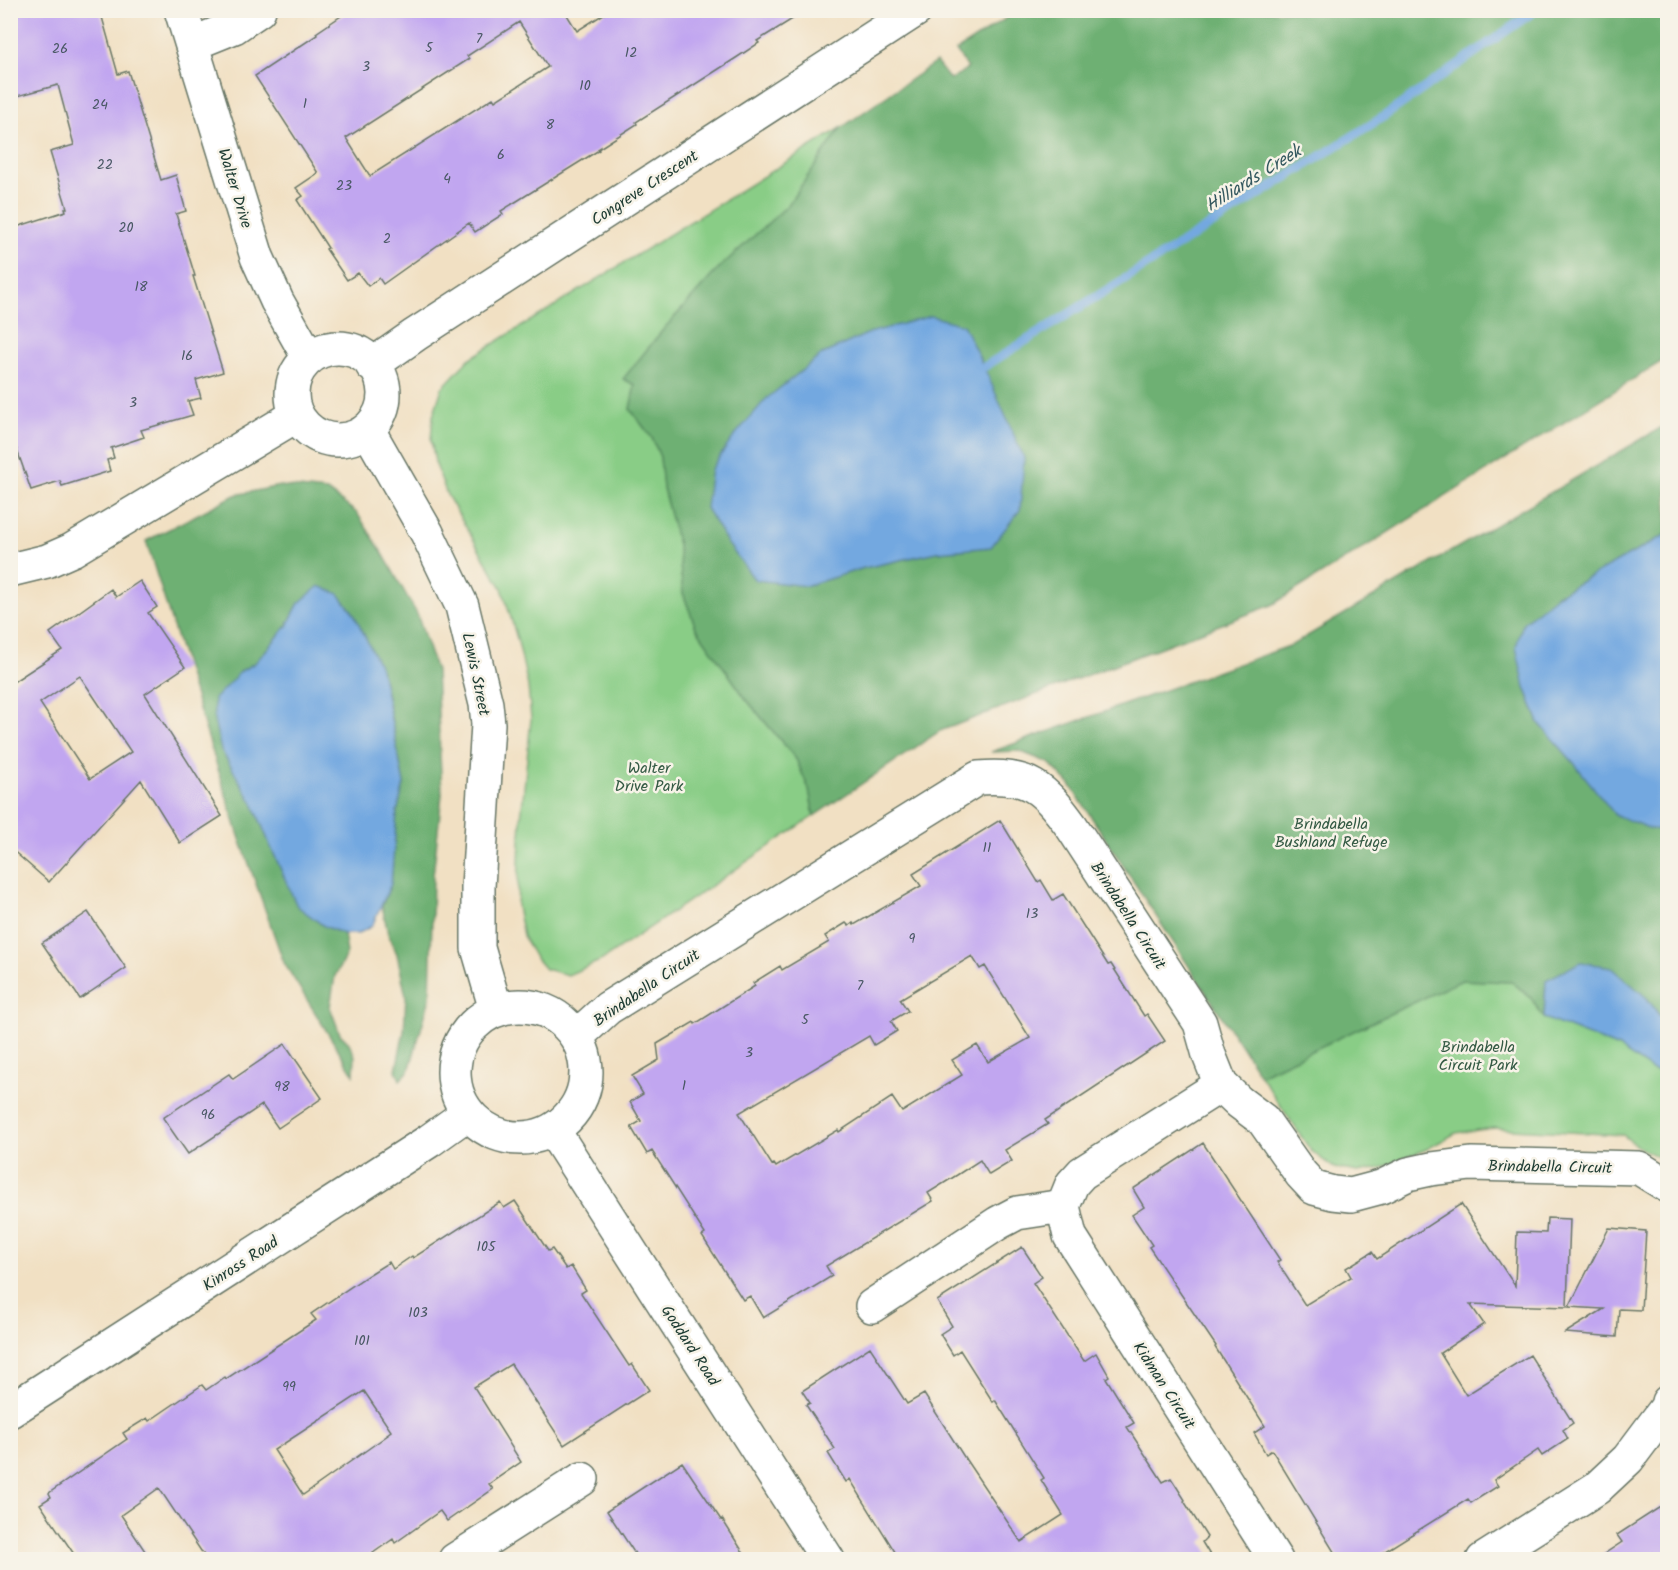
<svg xmlns="http://www.w3.org/2000/svg" width="1678" height="1570" font-family="Kalam,sans-serif">
<rect width="100%" height="100%" fill="#f7f3e8"/>
<filter id="ink" filterUnits="userSpaceOnUse"><feTurbulence type="fractalNoise" baseFrequency=".0167" numOctaves="2"/><feDisplacementMap in="SourceGraphic" scale="12" xChannelSelector="R" yChannelSelector="G"/><feConvolveMatrix kernelMatrix="1 2 1 2 8 2 1 2 1" color-interpolation-filters="sRGB"/></filter>
<filter id="wash" filterUnits="userSpaceOnUse"><feTurbulence type="fractalNoise" baseFrequency=".008" numOctaves="4" result="noise"/><feDisplacementMap in="SourceGraphic" scale="24" xChannelSelector="R" yChannelSelector="G"/><feGaussianBlur stdDeviation="1.35" result="paint"/><feColorMatrix in="noise" values="0 0 0 0 0 0 0 0 0 0 0 0 0 0 0 0 0 1.4 0 .05"/><feComposite in="paint" operator="in"/></filter>
<g filter="url(#wash)">
<rect width="100%" height="100%" fill="#f1e0c3"/>
<path fill="#89cd86" stroke="#54855d" stroke-width="1.5" d="M 841,128 L 788,205 L 719,268 L 662,331 L 635,385 L 630,409 L 652,438 L 660,457 L 663,488 L 678,545 L 683,593 L 696,628 L 746,699 L 796,759 L 809,789 L 814,816 L 602,960 L 568,975 L 545,969 L 534,956 L 523,936 L 517,907 L 521,818 L 531,719 L 528,686 L 518,642 L 502,588 L 447,495 L 435,462 L 431,440 L 433,416 L 442,388 L 469,359 Z
M 1462,980 L 1512,982 L 1531,998 L 1544,1018 L 1619,1048 L 1652,1070 L 1667,1075 L 1667,1159 C 1651,1156 1636,1146 1623,1135 L 1494,1128 L 1456,1133 L 1427,1149 L 1381,1168 L 1358,1172 L 1334,1168 L 1311,1151 L 1260,1075 Z"/>
<path fill="#6eb073" stroke="#467654" stroke-width="1.5" fill-rule="evenodd" d="M 1017,11 L 1667,11 L 1667,358 L 1272,605 L 940,731 L 814,816 L 809,789 L 796,759 L 746,699 L 696,628 L 683,593 L 678,545 L 663,488 L 660,457 L 652,438 L 630,409 L 635,385 L 623,379 L 662,331 L 719,268 L 788,205 L 841,128 L 936,62 L 950,80 L 968,68 L 956,51 ZM 963,325 L 991,547 L 937,552 L 864,568 L 806,586 Z
M 1667,424 L 1667,534 L 1557,595 L 1525,687 L 1539,723 L 1574,763 L 1651,829 L 1667,830 L 1667,1026 L 1647,998 L 1546,980 L 1544,1018 L 1531,998 L 1512,982 L 1462,980 L 1260,1075 L 1071,786 L 1049,763 L 1019,751 L 991,752 L 1292,645 Z
M 280,486 L 327,491 L 357,513 L 382,552 L 417,614 L 436,671 L 442,794 L 433,876 L 430,998 L 409,1071 L 400,1080 L 396,1070 L 404,1031 L 406,996 L 397,954 L 388,934 L 382,906 L 391,884 L 397,812 L 404,784 L 388,701 L 381,669 L 299,603 L 287,626 L 255,663 L 241,671 L 221,749 L 253,803 L 270,845 L 297,905 L 324,926 L 344,934 L 347,953 L 335,976 L 330,1007 L 340,1034 L 349,1043 L 355,1056 L 354,1075 L 284,963 L 239,836 L 146,541 L 235,495 Z"/>
<path fill="#73a8e0" stroke="#49728a" stroke-width="1.5" d="M 931,316 L 963,325 L 984,367 L 1024,458 L 1020,510 L 991,547 L 937,552 L 864,568 L 806,586 L 755,580 L 728,544 L 706,508 L 711,469 L 735,435 L 766,399 L 823,354 L 869,333 Z
M 1667,534 L 1667,830 L 1651,829 L 1615,815 L 1574,763 L 1539,723 L 1525,687 L 1516,647 L 1523,623 L 1557,595 Z
M 319,586 L 339,594 L 353,612 L 381,669 L 404,784 L 397,812 L 391,884 L 372,926 L 358,934 L 344,934 L 324,926 L 297,906 L 270,845 L 253,803 L 221,750 L 214,720 L 214,699 L 241,671 L 255,663 L 287,626 L 299,603 Z
M 1581,962 L 1611,967 L 1647,998 L 1667,1026 L 1667,1075 L 1652,1070 L 1619,1048 L 1544,1018 L 1546,980 Z"/>
<g fill="none" stroke-linecap="round" stroke-linejoin="round">
<path stroke="#73a8e0" stroke-width="9" d="M 984,367 L 1383,117 L 1536,10"/>
</g>
<g id="blocks">
<path fill="#c1a6f0" fill-rule="evenodd" d="M 10,10 L 100,10 L 118,74 L 128,71 L 161,180 L 176,175 L 186,211 L 176,214 L 195,276 L 193,276 L 223,372 L 196,380 L 201,398 L 188,401 L 193,415 L 141,430 L 144,437 L 111,448 L 114,458 L 107,460 L 110,471 L 62,486 L 60,481 L 31,490 L 10,430 L 10,229 L 66,211 L 65,208 L 67,208 L 50,152 L 74,145 L 58,85 L 10,98 Z
M 350,10 L 564,10 L 577,31 L 610,10 L 807,10 L 757,41 L 759,43 L 736,58 L 636,122 L 637,124 L 598,149 L 599,150 L 501,211 L 503,214 L 475,232 L 469,223 L 383,284 L 379,278 L 368,286 L 358,273 L 347,280 L 326,249 L 328,248 L 297,200 L 303,196 L 296,188 L 318,173 L 255,76 L 317,35 L 316,33 ZM 519,22 L 548,67 L 495,101 L 493,98 L 370,176 L 346,138 L 469,59 L 467,56 Z
M 140,581 L 157,607 L 148,613 L 185,667 L 145,694 L 222,816 L 180,843 L 141,780 L 49,882 L 10,848 L 10,684 L 62,650 L 50,633 L 111,589 L 116,597 ZM 80,676 L 131,752 L 90,779 L 40,703 Z
M 1000,820 L 1038,882 L 1041,880 L 1053,900 L 1063,894 L 1108,965 L 1111,964 L 1144,1016 L 1147,1014 L 1165,1041 L 1045,1120 L 1048,1124 L 1005,1150 L 1012,1161 L 989,1175 L 980,1160 L 957,1175 L 928,1193 L 933,1201 L 826,1266 L 832,1276 L 763,1318 L 750,1296 L 743,1300 L 702,1236 L 705,1234 L 652,1151 L 647,1154 L 631,1127 L 641,1121 L 630,1102 L 643,1094 L 632,1076 L 659,1060 L 657,1044 L 694,1022 L 695,1024 L 755,986 L 753,983 L 780,966 L 782,970 L 829,942 L 825,936 L 846,923 L 849,926 L 853,923 L 854,925 L 921,886 L 913,874 ZM 972,956 L 980,969 L 985,966 L 1030,1038 L 988,1062 L 977,1045 L 952,1060 L 962,1075 L 902,1112 L 892,1097 L 839,1132 L 838,1130 L 776,1167 L 774,1164 L 772,1165 L 739,1113 L 869,1036 L 874,1045 L 897,1031 L 891,1021 L 908,1011 L 900,999 Z
M 88,912 L 126,968 L 80,999 L 42,943 Z
M 285,1044 L 322,1098 L 278,1128 L 262,1105 L 188,1154 L 163,1118 L 229,1074 L 233,1079 Z
M 1203,1143 L 1280,1260 L 1277,1262 L 1305,1305 L 1351,1277 L 1346,1268 L 1372,1252 L 1377,1259 L 1461,1204 L 1515,1286 L 1517,1232 L 1546,1233 L 1547,1218 L 1570,1219 L 1567,1307 L 1470,1304 L 1484,1324 L 1440,1353 L 1466,1395 L 1530,1355 L 1573,1423 L 1563,1430 L 1568,1439 L 1542,1456 L 1538,1450 L 1494,1480 L 1498,1486 L 1471,1503 L 1468,1499 L 1371,1560 L 1339,1560 L 1272,1450 L 1266,1454 L 1254,1433 L 1265,1426 L 1215,1347 L 1216,1346 L 1149,1247 L 1152,1245 L 1132,1215 L 1144,1207 L 1133,1189 Z
M 515,1201 L 548,1251 L 552,1249 L 566,1269 L 571,1266 L 586,1290 L 581,1293 L 629,1366 L 632,1364 L 649,1390 L 564,1445 L 511,1364 L 474,1387 L 521,1462 L 489,1484 L 493,1489 L 447,1521 L 440,1511 L 395,1543 L 393,1539 L 363,1560 L 207,1560 L 159,1488 L 121,1515 L 151,1560 L 78,1560 L 40,1504 L 51,1497 L 49,1493 L 127,1439 L 123,1433 L 147,1418 L 149,1421 L 202,1385 L 206,1390 L 225,1377 L 226,1379 L 316,1320 L 311,1314 L 370,1274 L 389,1262 L 393,1269 L 412,1256 L 413,1258 L 500,1202 L 504,1208 ZM 364,1391 L 391,1431 L 387,1434 L 388,1435 L 303,1495 L 274,1450 Z
M 1609,1228 L 1646,1231 L 1641,1310 L 1619,1309 L 1617,1337 L 1565,1333 L 1604,1309 L 1569,1307 Z
M 1022,1247 L 1042,1277 L 1033,1283 L 1084,1361 L 1096,1353 L 1109,1376 L 1106,1378 L 1134,1423 L 1127,1427 L 1163,1482 L 1171,1478 L 1185,1500 L 1184,1501 L 1207,1537 L 1202,1542 L 1213,1560 L 900,1560 L 850,1479 L 846,1482 L 828,1453 L 835,1449 L 806,1405 L 810,1403 L 802,1391 L 870,1347 L 907,1404 L 924,1394 L 966,1460 L 1021,1542 L 1063,1515 L 1041,1480 L 1044,1478 L 995,1400 L 993,1402 L 960,1350 L 953,1355 L 940,1334 L 952,1326 L 937,1301 Z
M 682,1462 L 721,1520 L 722,1519 L 748,1560 L 639,1560 L 607,1511 Z
M 1668,1502 L 1668,1560 L 1595,1560 L 1622,1542 L 1617,1535 Z"/>
</g>
</g>
<g filter="url(#ink)">
<use href="#blocks" fill-opacity="0" stroke="#687666" stroke-width="1.5"/>
<g fill="none" stroke-linecap="round" stroke-linejoin="round">
<g stroke="#687666" stroke-width="36">
<path id="minor" d="M 181,10 L 257,257 L 277,301 L 309,358
M 192,44 L 234,27 L 259,10
M292 394a46 46 0 1 1 92 0a46 46 0 1 1-92 0Z
M 372,365 L 415,335 L 916,10
M 368,430 L 427,533 L 462,606 L 486,704 L 488,724 L 478,887 L 478,948 L 496,1010
M 10,570 L 47,561 L 72,550 L 297,415
M454 1072a66 66 0 1 1 132 0a66 66 0 1 1-132 0Z
M 576,1037 L 608,1008 L 978,778 C 1029,774 1043,787 1072,827 L 1200,1023 L 1209,1055 L 1221,1085 L 1239,1102 L 1263,1120 L 1301,1174 L 1314,1188 L 1333,1193 L 1351,1195 L 1381,1187 L 1408,1174 L 1431,1169 L 1471,1164 L 1639,1168 L 1668,1186
M 1221,1085 L 1082,1173 L 1072,1184 L 1063,1206 L 1070,1236 L 1276,1560
M 553,1130 L 828,1560
M 872,1306 L 998,1223 L 1017,1213 L 1063,1206
M 10,1411 L 429,1141 L 468,1113
M 455,1560 L 582,1479
M 1483,1560 L 1597,1488 L 1628,1459 L 1667,1407 L 1668,1402"/>
</g>
<use href="#minor" stroke="#fff" stroke-width="33"/>
</g>
</g>
<g text-anchor="middle" stroke-width="5" stroke-linejoin="round" paint-order="stroke">
<g font-size="14" fill="#485763">
<text x="479" y="43">7</text>
<text x="429" y="52">5</text>
<text x="60" y="53">26</text>
<text x="631" y="57">12</text>
<text x="366" y="71">3</text>
<text x="585" y="90">10</text>
<text x="305" y="108">1</text>
<text x="100" y="109">24</text>
<text x="550" y="129">8</text>
<text x="501" y="159">6</text>
<text x="105" y="169">22</text>
<text x="447" y="183">4</text>
<text x="344" y="190">23</text>
<text x="126" y="232">20</text>
<text x="387" y="243">2</text>
<text x="141" y="291">18</text>
<text x="187" y="360">16</text>
<text x="133" y="407">3</text>
<text x="987" y="852">11</text>
<text x="1032" y="918">13</text>
<text x="912" y="943">9</text>
<text x="860" y="990">7</text>
<text x="805" y="1024">5</text>
<text x="749" y="1057">3</text>
<text x="684" y="1090">1</text>
<text x="282" y="1091">98</text>
<text x="208" y="1119">96</text>
<text x="486" y="1251">105</text>
<text x="418" y="1317">103</text>
<text x="362" y="1345">101</text>
<text x="289" y="1391">99</text>
</g>
<g font-size="16" fill="#1f3d34" stroke="#f7f3e8">
<text transform="translate(644 187) rotate(-33)" y="6">Congreve Crescent</text>
<text transform="translate(236 188) rotate(73)" y="6">Walter Drive</text>
<text transform="translate(477 674) rotate(78)" y="6">Lewis Street</text>
<text transform="translate(1129 915) rotate(57)" y="6">Brindabella Circuit</text>
<text transform="translate(646 987) rotate(-34)" y="6">Brindabella Circuit</text>
<text transform="translate(1550 1166) rotate(1)" y="6">Brindabella Circuit</text>
<text transform="translate(240 1263) rotate(-33)" y="6">Kinross Road</text>
<text transform="translate(691 1345) rotate(57)" y="6">Goddard Road</text>
<text transform="translate(1165 1385) rotate(57)" y="6">Kidman Circuit</text>
</g>
<g font-size="16" fill="#345a44" stroke="#f7f3e8">
<text x="649" y="773">Walter<tspan x="649" dy="18">Drive Park</tspan></text>
<text x="1331" y="829">Brindabella<tspan x="1331" dy="18">Bushland Refuge</tspan></text>
<text x="1478" y="1052">Brindabella<tspan x="1478" dy="18">Circuit Park</tspan></text>
</g>
<g font-size="18" font-style="italic" fill="#34585f" stroke="#f7f3e8">
<text transform="translate(1253 178) rotate(-32)" y="6">Hilliards Creek</text>
</g>
</g>
<rect width="1678" height="1570" fill="none" stroke="#f7f3e8" stroke-width="36"/>
</svg>
